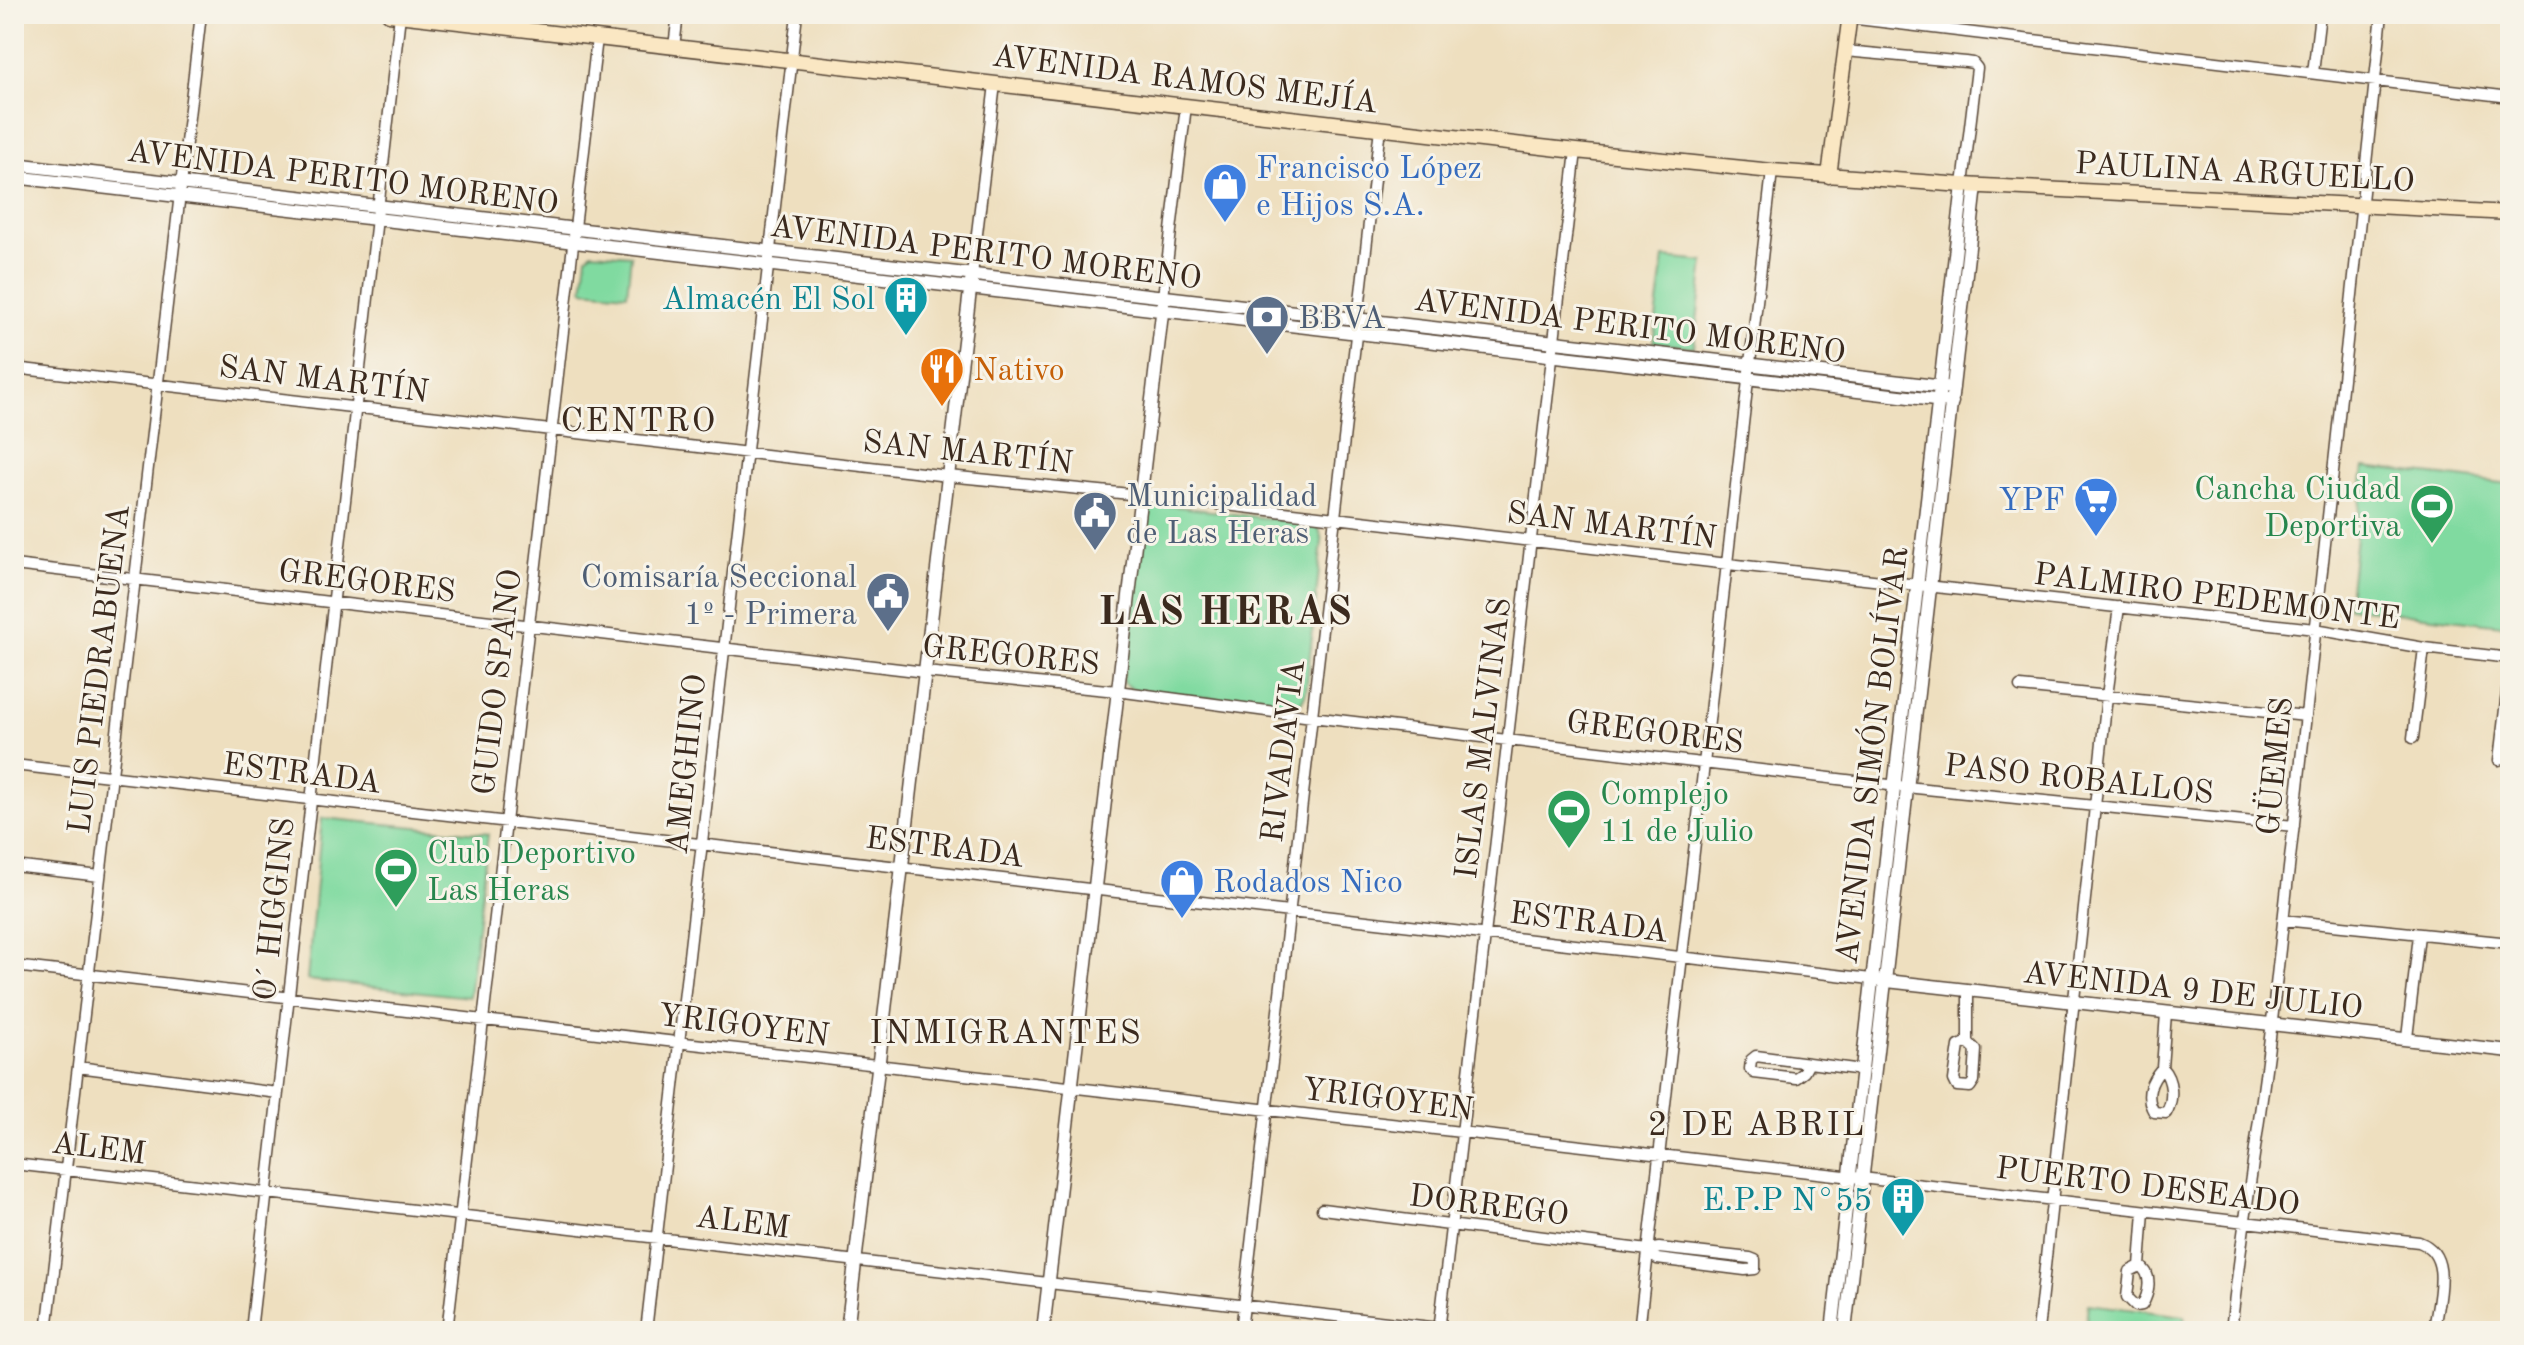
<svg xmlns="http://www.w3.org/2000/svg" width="2524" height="1345" font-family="'Old Standard TT',serif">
<rect width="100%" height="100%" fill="#f7f3e8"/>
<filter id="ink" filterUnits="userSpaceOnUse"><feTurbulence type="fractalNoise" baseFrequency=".0125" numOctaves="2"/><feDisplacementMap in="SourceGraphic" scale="16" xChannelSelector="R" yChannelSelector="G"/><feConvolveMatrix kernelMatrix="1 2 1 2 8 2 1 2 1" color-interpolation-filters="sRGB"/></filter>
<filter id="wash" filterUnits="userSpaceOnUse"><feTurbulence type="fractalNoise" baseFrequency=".006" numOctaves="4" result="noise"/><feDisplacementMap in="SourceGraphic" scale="32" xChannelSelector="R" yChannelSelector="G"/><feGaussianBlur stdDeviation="1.8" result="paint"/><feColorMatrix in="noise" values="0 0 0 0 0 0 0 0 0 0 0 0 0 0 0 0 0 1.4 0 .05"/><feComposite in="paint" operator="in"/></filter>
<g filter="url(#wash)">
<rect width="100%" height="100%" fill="#eedfbf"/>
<path fill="#80daa0" stroke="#5e825f" stroke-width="2" d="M 592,252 L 631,255 L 627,294 L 583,290 L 587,257 Z
M 1664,258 L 1704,262 L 1694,347 L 1653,343 Z
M 2364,467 L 2510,484 L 2510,626 L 2348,607 Z
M 1157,504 L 1311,524 L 1319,528 L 1322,541 L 1306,693 L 1301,703 L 1291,706 L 1134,690 L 1123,683 L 1143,509 Z
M 322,818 L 488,834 L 469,997 L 307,980 Z
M 2088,1304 L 2185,1316 L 2183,1331 L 2085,1331 Z"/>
</g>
<g filter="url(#ink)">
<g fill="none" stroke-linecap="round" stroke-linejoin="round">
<g stroke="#564536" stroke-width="13">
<path id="minor" d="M 1849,18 L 2510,97
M 674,47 L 678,14
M 1845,51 L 1966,62 L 1973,63 L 1977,68 L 1963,185
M 2313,73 L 2320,14
M 972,275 L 995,84
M 1163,297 L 1186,106
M 14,368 L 948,476 L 1140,495 L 1728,564 L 2315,629 L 2424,648 L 2510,658
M 14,565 L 925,672 L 1117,691 L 1312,717 L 1906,787 L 2294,826
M 2020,687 L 2306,716
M 2413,738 L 2424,648
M 2499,760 L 2510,667
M 14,765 L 1871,979
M 14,866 L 100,876
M 2283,920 L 2510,943
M 14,966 L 2419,1242 C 2454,1255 2437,1301 2434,1331
M 2407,1038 L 2419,935
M 1968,1042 L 1976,1050 L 1974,1081 L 1970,1087 L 1957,1086 L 1954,1080 L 1959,1046 L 1968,1042 L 1968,991
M 1809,1063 L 1804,1072 L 1796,1078 L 1754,1073 L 1750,1069 L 1751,1060 L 1756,1056 L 1862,1070
M 78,1067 L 278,1093
M 2162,1068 C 2173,1080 2174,1100 2166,1113 L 2154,1112 C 2144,1095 2151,1081 2162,1068 L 2166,1013
M 14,1164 L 1466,1331
M 1322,1209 L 1648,1250 L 1659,1248 L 1750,1258 L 1755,1260 L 1755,1269 L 1745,1270 L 1657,1259 L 1648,1250
M 2140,1266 C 2153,1274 2149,1294 2142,1305 L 2136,1306 L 2127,1297 L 2130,1271 L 2140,1266 L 2144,1211
M 47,1331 L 201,14
M 251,1331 L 400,15
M 447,1331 L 597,38
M 646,1331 L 797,14
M 1241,1331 L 1380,128
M 1439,1331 L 1576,151
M 1639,1331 L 1772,171
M 2038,1331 L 2107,696 L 2119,607
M 2231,1331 C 2242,1227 2260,1124 2272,1021 C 2311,685 2346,350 2382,14"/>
</g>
<g stroke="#564536" stroke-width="15">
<path id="tertiary" d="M 14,164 L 1953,388
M 14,177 L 1952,402
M 1878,980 L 2510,1051
M 847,1331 L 971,282
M 1043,1331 L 1163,305
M 1832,1331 L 1963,185
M 1845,1331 L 1976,186"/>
</g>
<g stroke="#564536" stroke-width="17">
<path id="secondary" d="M 389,14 L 1576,151 L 1772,171 L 1963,185 L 2510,213
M 1829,176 L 1850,14"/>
</g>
<use href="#minor" stroke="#fff" stroke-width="10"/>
<use href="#tertiary" stroke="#fff" stroke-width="12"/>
<use href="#secondary" stroke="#fae7c3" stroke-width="14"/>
</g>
</g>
<defs>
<g id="shop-pin" transform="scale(2.3)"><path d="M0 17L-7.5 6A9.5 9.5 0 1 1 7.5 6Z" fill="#3f7fe0" stroke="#f7f3e8"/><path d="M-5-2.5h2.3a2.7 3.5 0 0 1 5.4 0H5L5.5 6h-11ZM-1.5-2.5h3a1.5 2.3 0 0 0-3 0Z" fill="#fff"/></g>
<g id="building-pin" transform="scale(2.3)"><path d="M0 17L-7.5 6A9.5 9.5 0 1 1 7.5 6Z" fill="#0f9aa8" stroke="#f7f3e8"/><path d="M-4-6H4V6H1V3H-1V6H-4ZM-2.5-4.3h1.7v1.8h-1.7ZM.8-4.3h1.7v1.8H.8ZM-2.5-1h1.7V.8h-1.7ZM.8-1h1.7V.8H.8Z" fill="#fff"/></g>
<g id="bank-pin" transform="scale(2.3)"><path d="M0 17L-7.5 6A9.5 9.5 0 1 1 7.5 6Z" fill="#5c6f8a" stroke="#f7f3e8"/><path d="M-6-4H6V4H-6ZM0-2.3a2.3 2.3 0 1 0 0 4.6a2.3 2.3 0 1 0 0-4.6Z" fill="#fff"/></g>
<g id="restaurant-pin" transform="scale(2.3)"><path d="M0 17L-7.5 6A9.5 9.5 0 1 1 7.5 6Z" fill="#e8710a" stroke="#f7f3e8"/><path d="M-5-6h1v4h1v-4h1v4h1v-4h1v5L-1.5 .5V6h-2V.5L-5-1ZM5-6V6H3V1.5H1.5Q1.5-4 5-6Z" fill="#fff"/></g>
<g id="supermarket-pin" transform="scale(2.3)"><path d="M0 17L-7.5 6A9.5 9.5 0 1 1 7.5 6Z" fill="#3f7fe0" stroke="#f7f3e8"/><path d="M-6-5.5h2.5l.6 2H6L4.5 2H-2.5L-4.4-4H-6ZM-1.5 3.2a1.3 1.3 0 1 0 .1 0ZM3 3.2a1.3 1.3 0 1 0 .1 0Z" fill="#fff"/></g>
<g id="stadium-pin" transform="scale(2.3)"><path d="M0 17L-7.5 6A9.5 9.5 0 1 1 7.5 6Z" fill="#2e9e5b" stroke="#f7f3e8"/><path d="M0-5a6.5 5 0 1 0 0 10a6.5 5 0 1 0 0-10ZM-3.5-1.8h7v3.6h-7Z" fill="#fff"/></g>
<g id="civic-pin" transform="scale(2.3)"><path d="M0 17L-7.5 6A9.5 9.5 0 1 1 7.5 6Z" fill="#5c6f8a" stroke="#f7f3e8"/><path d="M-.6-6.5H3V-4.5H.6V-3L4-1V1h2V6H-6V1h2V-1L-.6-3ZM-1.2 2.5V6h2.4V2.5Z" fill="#fff"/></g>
</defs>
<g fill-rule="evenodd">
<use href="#shop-pin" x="1225" y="185"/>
<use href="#building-pin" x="906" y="298"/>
<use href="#bank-pin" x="1267" y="317"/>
<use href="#restaurant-pin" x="942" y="369"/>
<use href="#supermarket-pin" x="2096" y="499"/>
<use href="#stadium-pin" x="2432" y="506"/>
<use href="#civic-pin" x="1095" y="513"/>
<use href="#civic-pin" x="888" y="594"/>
<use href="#stadium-pin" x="1569" y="811"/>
<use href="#stadium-pin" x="396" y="870"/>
<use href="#shop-pin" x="1182" y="881"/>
<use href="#building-pin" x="1903" y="1199"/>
</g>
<g text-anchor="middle" stroke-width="6" stroke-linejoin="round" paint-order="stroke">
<g font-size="32" fill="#3b2a1e" stroke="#f7f3e8">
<text transform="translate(1185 78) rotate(7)" y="11">AVENIDA RAMOS MEJÍA</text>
<text transform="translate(2245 171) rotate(3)" y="11">PAULINA ARGUELLO</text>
<text transform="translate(343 176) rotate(7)" y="11">AVENIDA PERITO MORENO</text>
<text transform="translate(986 251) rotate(7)" y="11">AVENIDA PERITO MORENO</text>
<text transform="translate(1630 325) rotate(7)" y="11">AVENIDA PERITO MORENO</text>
<text transform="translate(324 378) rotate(7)" y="11">SAN MARTÍN</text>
<text transform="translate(968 451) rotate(6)" y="11">SAN MARTÍN</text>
<text transform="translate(1612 524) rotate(7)" y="11">SAN MARTÍN</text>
<text transform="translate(367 580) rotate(7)" y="11">GREGORES</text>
<text transform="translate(2217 595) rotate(7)" y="11">PALMIRO PEDEMONTE</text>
<text transform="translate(1011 654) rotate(6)" y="11">GREGORES</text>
<text transform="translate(98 669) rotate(-83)" y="11">LUIS PIEDRABUENA</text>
<text transform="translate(496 682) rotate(-83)" y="11">GUIDO SPANO</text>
<text transform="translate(1655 731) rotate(7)" y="11">GREGORES</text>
<text transform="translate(1482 738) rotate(-83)" y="11">ISLAS MALVINAS</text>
<text transform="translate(1282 751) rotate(-83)" y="11">RIVADAVIA</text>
<text transform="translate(1871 755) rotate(-83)" y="11">AVENIDA SIMÓN BOLÍVAR</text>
<text transform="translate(685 764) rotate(-84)" y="11">AMEGHINO</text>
<text transform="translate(2274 766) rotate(-84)" y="11">GÜEMES</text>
<text transform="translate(302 772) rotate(7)" y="11">ESTRADA</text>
<text transform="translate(2079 778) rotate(6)" y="11">PASO ROBALLOS</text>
<text transform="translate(945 846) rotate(7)" y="11">ESTRADA</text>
<text transform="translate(273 909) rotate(-84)" y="11">O´ HIGGINS</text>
<text transform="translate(1589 921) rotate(7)" y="11">ESTRADA</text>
<text transform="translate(2193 989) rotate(6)" y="11">AVENIDA 9 DE JULIO</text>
<text transform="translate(744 1024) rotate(7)" y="11">YRIGOYEN</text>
<text transform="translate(1388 1098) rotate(7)" y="11">YRIGOYEN</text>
<text transform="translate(99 1147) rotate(7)" y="11">ALEM</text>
<text transform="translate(2148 1185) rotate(7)" y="11">PUERTO DESEADO</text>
<text transform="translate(1489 1204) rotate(7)" y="11">DORREGO</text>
<text transform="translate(743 1221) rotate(7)" y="11">ALEM</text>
</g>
<g font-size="32" fill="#366cbe" stroke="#f7f3e8" text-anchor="start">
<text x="1256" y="178">Francisco López<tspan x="1256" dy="37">e Hijos S.A.</tspan></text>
<text x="2065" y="510" text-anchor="end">YPF</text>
<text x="1213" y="892">Rodados Nico</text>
</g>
<g font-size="32" fill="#0d838f" stroke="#f7f3e8" text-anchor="end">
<text x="875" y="309">Almacén El Sol</text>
<text x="1872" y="1210">E.P.P N°55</text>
</g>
<g font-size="32" fill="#4e5e75" stroke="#f7f3e8" text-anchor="start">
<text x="1298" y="328">BBVA</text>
<text x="1126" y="506">Municipalidad<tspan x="1126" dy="37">de Las Heras</tspan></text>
<text x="857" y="587" text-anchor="end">Comisaría Seccional<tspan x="857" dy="37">1º - Primera</tspan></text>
</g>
<g font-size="32" fill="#c56008" stroke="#f7f3e8" text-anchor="start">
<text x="973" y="380">Nativo</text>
</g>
<g font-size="32" fill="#27864d" stroke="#f7f3e8" text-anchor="start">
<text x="2401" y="499" text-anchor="end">Cancha Ciudad<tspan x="2401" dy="37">Deportiva</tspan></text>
<text x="1600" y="804">Complejo<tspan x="1600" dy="37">11 de Julio</tspan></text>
<text x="427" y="863">Club Deportivo<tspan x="427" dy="37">Las Heras</tspan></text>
</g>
<g font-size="34" letter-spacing="2" fill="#3b2a1e" stroke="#f7f3e8">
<text x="639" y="431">CENTRO</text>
<text x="1006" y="1043">INMIGRANTES</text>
<text x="1757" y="1135">2 DE ABRIL</text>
</g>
<g font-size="40" font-weight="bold" letter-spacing="2" fill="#3b2a1e" stroke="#f7f3e8">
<text x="1226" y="624">LAS HERAS</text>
</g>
</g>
<rect width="2524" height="1345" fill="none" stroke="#f7f3e8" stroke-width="48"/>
</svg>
